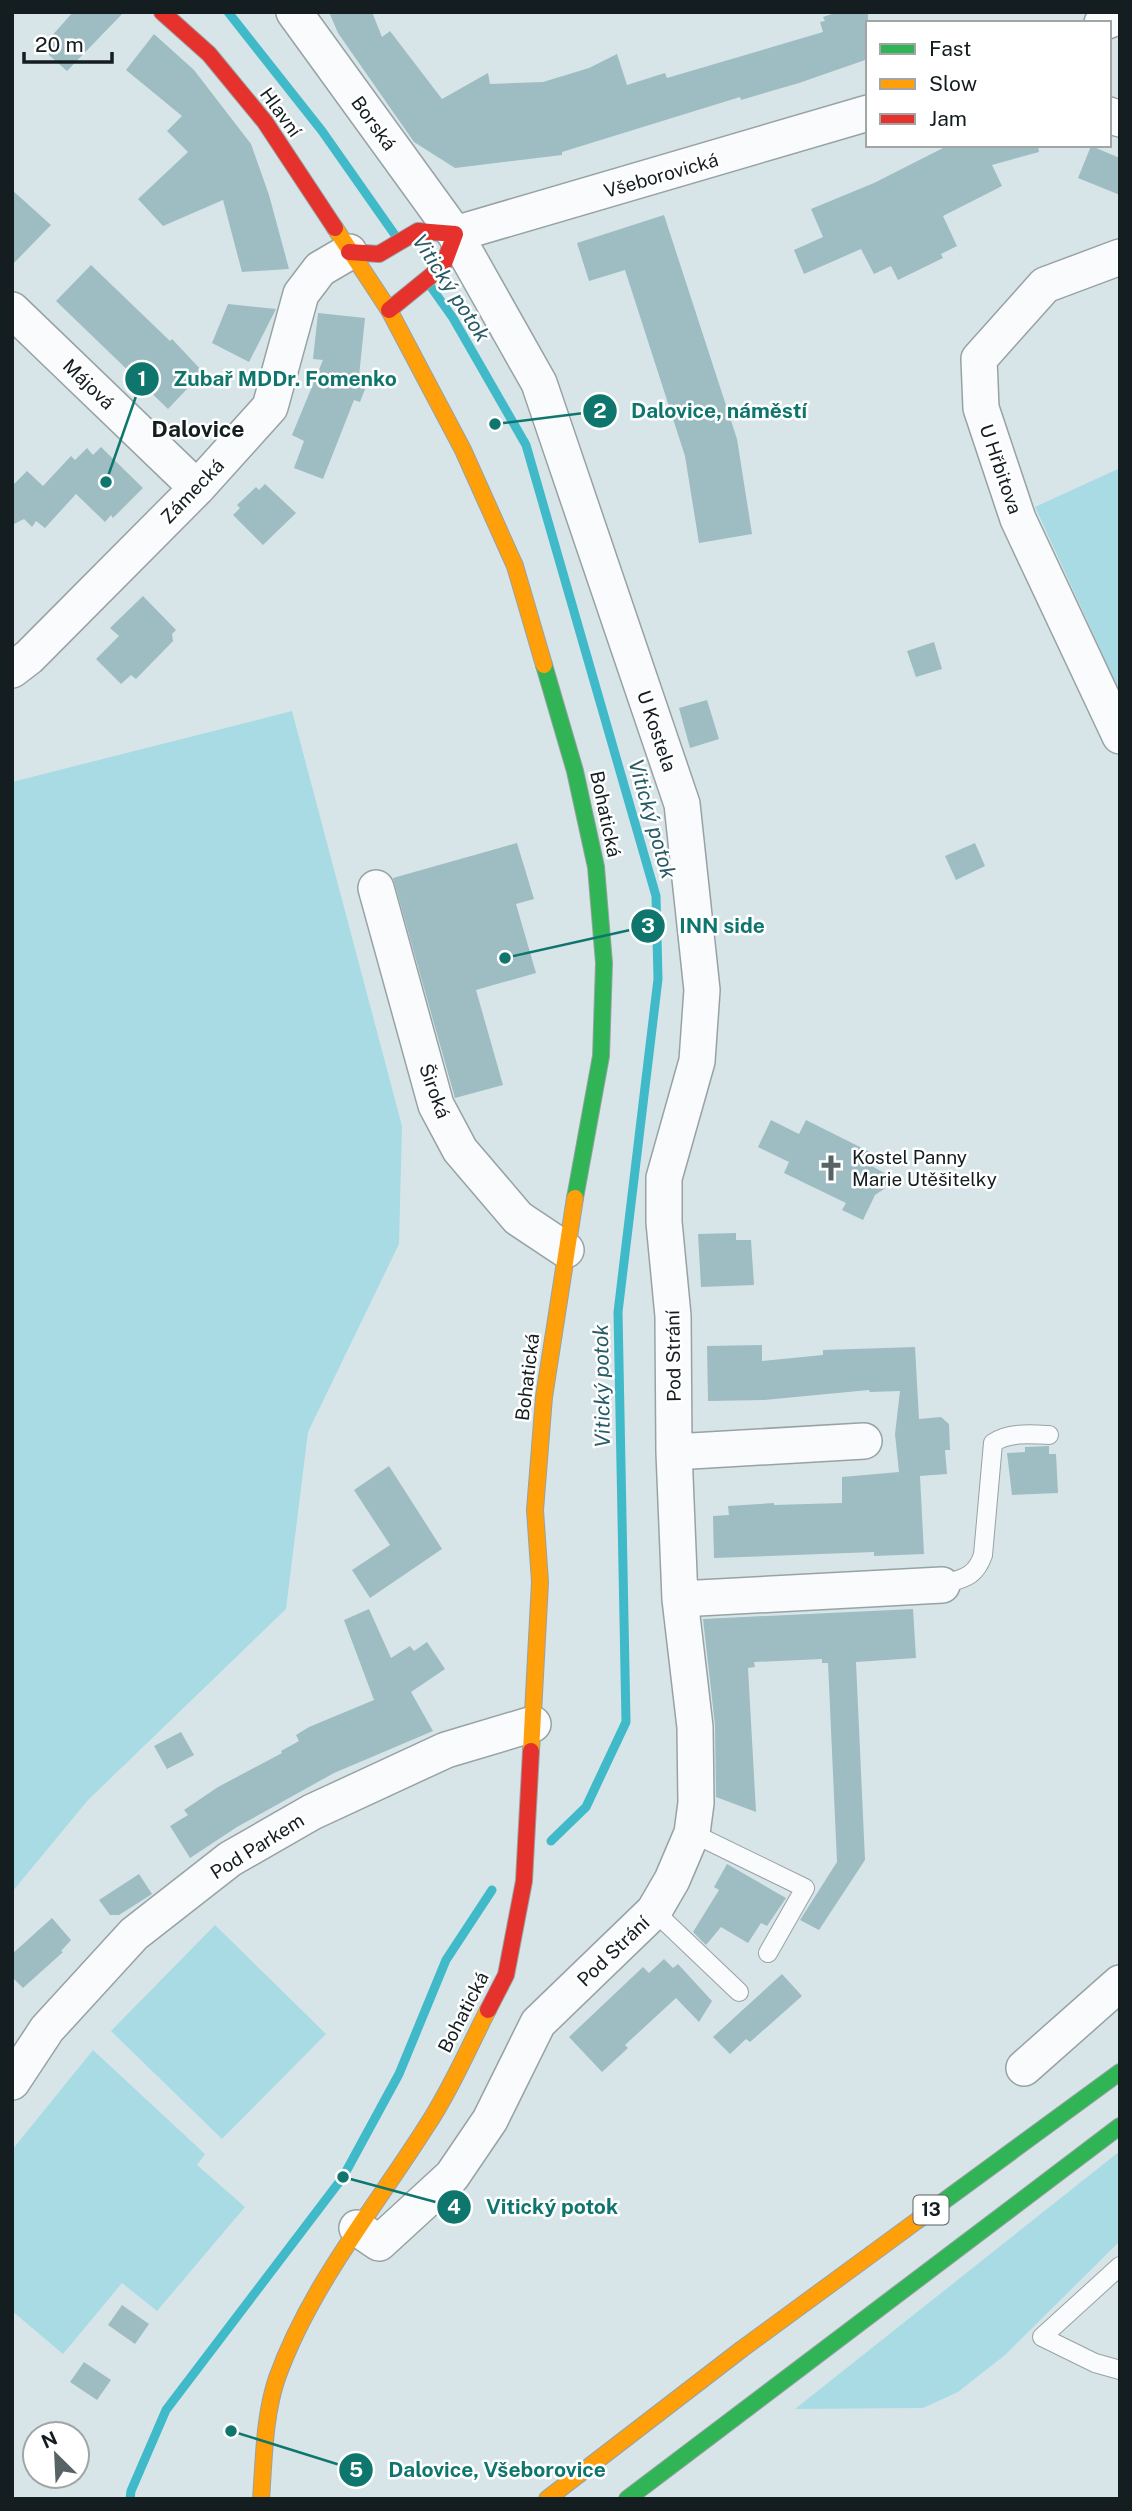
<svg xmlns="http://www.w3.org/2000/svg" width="1132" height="2511" font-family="'Public Sans',sans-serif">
<rect width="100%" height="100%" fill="#d7e5e8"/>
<path fill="#a9dbe5" d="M 1120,468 L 1120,692 L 1035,507 Z
M 292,711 L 402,1126 L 399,1244 L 308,1432 L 286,1609 L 88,1800 L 12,1892 L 12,782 Z
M 215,1925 L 326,2034 L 222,2139 L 111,2031 Z
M 93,2050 L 205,2154 L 197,2165 L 245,2207 L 157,2311 L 122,2283 L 63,2354 L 12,2311 L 12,2150 Z
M 1120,2151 L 1120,2241 L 1005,2355 L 958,2392 L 923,2408 L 795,2409 Z"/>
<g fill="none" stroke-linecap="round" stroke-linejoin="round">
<path stroke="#40b9c9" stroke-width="9" d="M 228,12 L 322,131 L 395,235
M 431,287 L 453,318 L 526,445 L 656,896 L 658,979 L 618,1312 L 626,1722 L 586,1807 L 551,1841
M 130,2499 L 131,2491 L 166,2410 L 343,2177 L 399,2074 L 446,1960 L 492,1890"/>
</g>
<path fill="#9dbdc2" d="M 73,12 L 124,12 L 67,71 L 41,48 Z
M 329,12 L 372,12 L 382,37 L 390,31 L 442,99 L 488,73 L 490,84 L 543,82 L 589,68 L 617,54 L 627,85 L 665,73 L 667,78 L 823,32 L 820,22 L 825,21 L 823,17 L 838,12 L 868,12 L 868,59 L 799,83 L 741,100 L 740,97 L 562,152 L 562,155 L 455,168 L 414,142 L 338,33 Z
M 154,34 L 194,70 L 251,144 L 269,195 L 289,269 L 242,272 L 223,200 L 163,226 L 138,199 L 188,152 L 167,131 L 182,116 L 126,70 Z
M 949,145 L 1038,145 L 1039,152 L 992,165 L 1002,186 L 943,216 L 957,246 L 941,254 L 943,258 L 898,280 L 891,266 L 874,274 L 861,249 L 804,274 L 794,250 L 823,237 L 811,209 L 874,183 Z
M 1091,146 L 1120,158 L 1120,195 L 1078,178 Z
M 12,190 L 51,225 L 12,265 Z
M 664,215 L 737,439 L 752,534 L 699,543 L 685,456 L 625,270 L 589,281 L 577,243 Z
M 91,265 L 170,341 L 172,339 L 203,372 L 168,409 L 56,301 Z
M 228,304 L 276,309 L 249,362 L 212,343 Z
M 318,313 L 365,318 L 359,376 L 369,379 L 360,402 L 354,400 L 323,479 L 294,468 L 304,441 L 292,435 L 323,360 L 313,359 Z
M 101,447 L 143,488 L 113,518 L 111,515 L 105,522 L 76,494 L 45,528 L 36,521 L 32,527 L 24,519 L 12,525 L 12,486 L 27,471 L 43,486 L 71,456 L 75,460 L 87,448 L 93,455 Z
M 265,484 L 296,513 L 263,545 L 233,515 L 240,508 L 237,505 L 256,487 L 259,490 Z
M 143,596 L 176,630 L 172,634 L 173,641 L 136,679 L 131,675 L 121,684 L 96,659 L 119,636 L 110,628 Z
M 934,642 L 942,669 L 916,677 L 907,651 Z
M 707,700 L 719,739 L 690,748 L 679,708 Z
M 517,843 L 534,899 L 516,904 L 536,973 L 476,990 L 503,1085 L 455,1098 L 393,878 Z
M 975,843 L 985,866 L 956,880 L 945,856 Z
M 771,1120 L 799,1134 L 806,1120 L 872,1153 L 866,1163 L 890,1176 L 884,1189 L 875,1195 L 863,1220 L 842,1210 L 846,1203 L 784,1173 L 789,1162 L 758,1147 Z
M 736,1233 L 736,1240 L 751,1240 L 754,1285 L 701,1287 L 698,1234 Z
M 762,1345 L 762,1361 L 823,1355 L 823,1350 L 915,1347 L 919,1419 L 941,1417 L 949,1424 L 950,1450 L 945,1450 L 947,1474 L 920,1476 L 924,1554 L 874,1556 L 874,1552 L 714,1558 L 713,1516 L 729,1515 L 728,1506 L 774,1503 L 774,1505 L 842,1503 L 842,1477 L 899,1472 L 895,1434 L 900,1391 L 870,1392 L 869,1390 L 764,1400 L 708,1401 L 707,1346 Z
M 1049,1446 L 1049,1454 L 1056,1454 L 1058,1493 L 1012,1495 L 1007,1453 L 1025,1452 L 1025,1447 Z
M 389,1466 L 442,1549 L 370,1598 L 352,1570 L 390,1545 L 354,1490 Z
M 369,1609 L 391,1658 L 410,1646 L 414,1651 L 427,1642 L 445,1669 L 411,1692 L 433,1731 L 334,1773 L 237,1827 L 190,1858 L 170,1826 L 188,1815 L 184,1810 L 218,1787 L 282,1753 L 281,1751 L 299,1741 L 296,1735 L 309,1727 L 374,1700 L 344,1620 Z
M 913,1609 L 916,1658 L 856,1662 L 865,1860 L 819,1930 L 800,1920 L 837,1862 L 828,1663 L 822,1663 L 822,1659 L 754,1662 L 755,1667 L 748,1668 L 756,1812 L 716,1797 L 715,1725 L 703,1619 Z
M 181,1732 L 194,1755 L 167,1769 L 154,1746 Z
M 727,1864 L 786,1898 L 767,1926 L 761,1923 L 748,1943 L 721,1927 L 706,1945 L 693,1932 L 719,1890 L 714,1887 Z
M 139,1874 L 152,1894 L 119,1915 L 110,1915 L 99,1900 Z
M 52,1918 L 71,1940 L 61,1951 L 63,1952 L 23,1988 L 12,1977 L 12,1954 Z
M 664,1959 L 673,1968 L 678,1964 L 712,2001 L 699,2022 L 676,1998 L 625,2045 L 628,2048 L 602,2072 L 569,2037 L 643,1967 L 649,1973 Z
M 782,1974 L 802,1996 L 750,2042 L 746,2039 L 730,2054 L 713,2037 Z
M 122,2305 L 149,2324 L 135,2344 L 108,2325 Z
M 84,2362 L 111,2380 L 97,2400 L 70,2382 Z"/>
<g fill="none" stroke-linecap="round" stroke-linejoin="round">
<g stroke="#98a2a4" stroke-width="20">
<path id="lane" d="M 942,1585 C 963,1578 975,1578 983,1555 L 993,1443 C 1008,1432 1032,1434 1049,1435
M 692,1833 L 805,1888 L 768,1953
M 654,1911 L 739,1992
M 1120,2266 L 1042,2337 L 1095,2363 L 1120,2370"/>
</g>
<g stroke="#98a2a4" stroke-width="38">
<path id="street" d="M 294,12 L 455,234 L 539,383 L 682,804 L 702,990 L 697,1061 L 664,1178 L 664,1222 L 673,1316 L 674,1452 L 680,1599 L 695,1727 L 696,1803 L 692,1833 L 672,1880 L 654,1911 L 538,2023 L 490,2120 L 452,2176 L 379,2243 L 357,2228
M 1102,23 L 1120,16
M 1109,115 L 1120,119
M 455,234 L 868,113
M 1120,257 L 1045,285 L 979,359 L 981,408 L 1018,519 L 1120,736
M 12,310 L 197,488
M 12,670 L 29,657 L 197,488 L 270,407 L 301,294 L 320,269 L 349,252
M 376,888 L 436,1105 L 460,1150 L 518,1218 L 566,1250
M 674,1452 L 864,1441
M 680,1599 L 942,1585
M 1024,2068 L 1120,1983
M 12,2082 L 47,2029 L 134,1934 L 230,1859 L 312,1812 L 446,1750 L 533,1724"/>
</g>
<g stroke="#98a2a4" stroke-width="18">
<path id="fast" d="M 544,665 L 575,771 L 596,867 L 604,963 L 601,1056 L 575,1198
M 918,2220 L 1120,2072
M 627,2499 L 1120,2126"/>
</g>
<g stroke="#98a2a4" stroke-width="18">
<path id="slow" d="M 335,228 L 389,310 L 463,450 L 515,566 L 544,665
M 531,1751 L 540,1582 L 535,1510 L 544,1397 L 575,1198
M 261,2499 C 264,2460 264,2416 277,2378 C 310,2286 374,2209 426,2127 C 450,2091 468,2049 488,2010
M 547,2499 L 742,2349 L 918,2220"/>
</g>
<g stroke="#98a2a4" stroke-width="18">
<path id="jam" d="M 162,12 L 209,54 L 265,122 L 335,228
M 349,252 L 379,254 L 418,231 L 455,234 L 443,266 L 389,310
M 488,2010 L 506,1975 L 524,1881 L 531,1751"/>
</g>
<use href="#lane" stroke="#f9fbfc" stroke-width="18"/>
<use href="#street" stroke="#f9fbfc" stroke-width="35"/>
<use href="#fast" stroke="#30b455" stroke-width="16"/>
<use href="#slow" stroke="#ff9f0a" stroke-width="16"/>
<use href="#jam" stroke="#e5322d" stroke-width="16"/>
</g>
<defs>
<g id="church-bare" transform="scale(2.1)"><path d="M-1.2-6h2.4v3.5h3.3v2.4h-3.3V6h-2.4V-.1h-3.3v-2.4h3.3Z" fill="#586365" stroke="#fff" stroke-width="2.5" paint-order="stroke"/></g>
</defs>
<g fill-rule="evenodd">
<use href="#church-bare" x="831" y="1168"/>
</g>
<g text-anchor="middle" stroke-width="5" stroke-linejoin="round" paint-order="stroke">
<rect fill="#fff" stroke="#5a6162" stroke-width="2" x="913.5" y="2195.5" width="35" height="29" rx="5"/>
<g font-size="18" font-weight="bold" fill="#141d1f">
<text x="931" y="2216">13</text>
</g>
<g font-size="19" fill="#141d1f" stroke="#fff">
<text transform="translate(281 112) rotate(54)" y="7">Hlavní</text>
<text transform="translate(374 123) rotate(54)" y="7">Borská</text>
<text transform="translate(661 175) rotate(-16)" y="7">Všeborovická</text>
<text transform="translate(89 384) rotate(44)" y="7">Májová</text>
<text transform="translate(1001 469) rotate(71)" y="7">U Hřbitova</text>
<text transform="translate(192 491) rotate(-46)" y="7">Zámecká</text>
<text transform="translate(657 731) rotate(71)" y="7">U Kostela</text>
<text transform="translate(606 814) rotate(78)" y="7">Bohatická</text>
<text transform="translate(435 1091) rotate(70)" y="7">Široká</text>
<text transform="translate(673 1356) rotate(-91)" y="7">Pod Strání</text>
<text transform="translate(527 1377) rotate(-83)" y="7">Bohatická</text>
<text transform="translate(257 1846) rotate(-32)" y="7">Pod Parkem</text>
<text transform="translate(613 1951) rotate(-44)" y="7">Pod Strání</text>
<text transform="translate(463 2012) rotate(-63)" y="7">Bohatická</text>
</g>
<g font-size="19" fill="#141d1f" stroke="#fff" text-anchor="start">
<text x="852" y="1164">Kostel Panny<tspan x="852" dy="22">Marie Utěšitelky</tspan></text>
</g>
<g font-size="21" font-style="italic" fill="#275c66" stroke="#fff">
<text transform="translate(451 288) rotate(57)" y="7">Vitický potok</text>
<text transform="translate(652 819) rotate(74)" y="7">Vitický potok</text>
<text transform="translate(602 1386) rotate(-91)" y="7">Vitický potok</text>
</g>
<g font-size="23" font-weight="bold" fill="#141d1f" stroke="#fff">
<text x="198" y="437">Dalovice</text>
</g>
</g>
<path fill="none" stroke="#0f766e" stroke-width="2.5" d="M106 482L142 379M495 424L600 411M505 958L648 926M343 2177L454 2207M231 2431L356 2470"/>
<g fill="#0f766e" stroke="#fff" stroke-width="2.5">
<circle cx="106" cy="482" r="7"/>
<circle cx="495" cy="424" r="7"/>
<circle cx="505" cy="958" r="7"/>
<circle cx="343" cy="2177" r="7"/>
<circle cx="231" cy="2431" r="7"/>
<circle cx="142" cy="379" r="18"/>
<circle cx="600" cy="411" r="18"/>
<circle cx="648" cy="926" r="18"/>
<circle cx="454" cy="2207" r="18"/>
<circle cx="356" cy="2470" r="18"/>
</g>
<g font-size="21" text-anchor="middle" font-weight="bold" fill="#fff">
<text x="142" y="386">1</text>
<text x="600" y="418">2</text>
<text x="648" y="933">3</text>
<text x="454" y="2214">4</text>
<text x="356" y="2477">5</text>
</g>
<g font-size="21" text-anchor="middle" font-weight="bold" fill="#0f766e" stroke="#fff" stroke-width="5" stroke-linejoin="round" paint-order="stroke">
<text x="285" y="386">Zubař MDDr. Fomenko</text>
<text x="719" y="418">Dalovice, náměstí</text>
<text x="722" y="933">INN side</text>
<text x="552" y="2214">Vitický potok</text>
<text x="497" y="2477">Dalovice, Všeborovice</text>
</g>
<rect width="1132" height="2511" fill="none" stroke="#141d1f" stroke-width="28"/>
<rect x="866" y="21" width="245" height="126" fill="#ffffff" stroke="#a1a5a5" stroke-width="2"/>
<rect x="880" y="44" width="35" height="10" fill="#30b455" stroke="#a1a5a5" stroke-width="2"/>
<text x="929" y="56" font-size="21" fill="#141d1f">Fast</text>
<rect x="880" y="79" width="35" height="10" fill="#ff9f0a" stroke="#a1a5a5" stroke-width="2"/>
<text x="929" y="91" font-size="21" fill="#141d1f">Slow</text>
<rect x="880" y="114" width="35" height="10" fill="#e5322d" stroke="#a1a5a5" stroke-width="2"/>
<text x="929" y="126" font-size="21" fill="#141d1f">Jam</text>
<g transform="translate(56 2455) rotate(336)"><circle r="33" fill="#ffffff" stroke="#a1a5a5" stroke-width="2"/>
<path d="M0-5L12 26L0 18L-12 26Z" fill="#586365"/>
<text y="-10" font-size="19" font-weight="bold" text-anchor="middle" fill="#141d1f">N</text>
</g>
<path d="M24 52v10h88v-10" fill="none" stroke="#141d1f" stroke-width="3.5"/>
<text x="35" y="52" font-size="21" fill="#141d1f" stroke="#ffffff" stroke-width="5" paint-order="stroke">20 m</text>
</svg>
